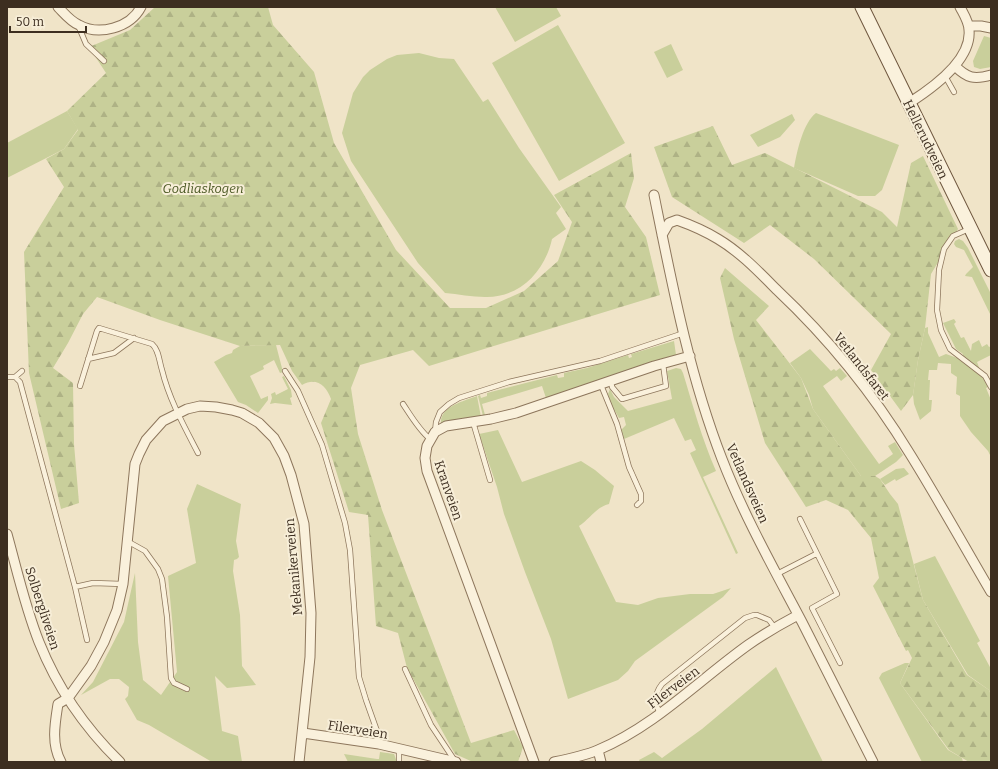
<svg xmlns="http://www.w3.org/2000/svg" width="998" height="769" font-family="Bitter,serif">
<defs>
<pattern id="forest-firs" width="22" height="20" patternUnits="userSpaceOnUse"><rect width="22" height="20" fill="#c9cf9b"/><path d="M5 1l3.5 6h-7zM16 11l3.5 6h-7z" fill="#aeb285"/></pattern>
</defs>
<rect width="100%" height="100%" fill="#f0e4c8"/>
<path fill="#c9cf9b" d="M 495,7 L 556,7 L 561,16 L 515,42 Z
M 558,25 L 625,143 L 559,181 L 492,63 Z
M 984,36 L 991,38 L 991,67 L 980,69 L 974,67 L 973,61 Z
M 671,44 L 683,70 L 667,78 L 654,52 Z
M 419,53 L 439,58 L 454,59 L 483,102 L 488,99 L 519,148 L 561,207 L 556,213 L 566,229 L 552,239 C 545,271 520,298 485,297 C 472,297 458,294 445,293 L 418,263 L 351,161 L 342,133 L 353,93 L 363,77 L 370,70 L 387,59 L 397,55 Z
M 67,111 L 78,129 L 64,149 L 7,178 L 7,143 Z
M 816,113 L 899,145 L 882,190 L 875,196 L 858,196 L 794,168 C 797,151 803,123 816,113 Z
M 792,114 L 795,120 L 780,137 L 758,147 L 750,135 Z
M 959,239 L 963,241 L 968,248 L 991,294 L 991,316 L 972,277 L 965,276 L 966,274 L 973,267 L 964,250 L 956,247 L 954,244 L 955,241 Z
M 954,319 L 956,322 L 954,324 L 961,338 L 964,337 L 971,351 L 972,344 L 979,340 L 982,347 L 987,344 L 989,347 L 991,346 L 991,355 L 977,362 L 983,378 L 988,387 L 986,388 L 991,400 L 991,457 L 988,451 L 971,432 L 960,416 L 960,396 L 956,394 L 957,377 L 951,373 L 951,364 L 938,363 L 937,370 L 929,370 L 928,380 L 930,380 L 929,400 L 932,400 L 931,411 L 920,420 L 914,404 L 913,395 L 918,360 L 925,328 L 928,327 L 928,333 L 939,357 L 946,354 L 963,360 L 963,354 L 956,349 L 943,323 Z
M 674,341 L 676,355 L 546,398 L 542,386 L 482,404 L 485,415 L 483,416 L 478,396 L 480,395 L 481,398 L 487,396 L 487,393 L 557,375 L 558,378 L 564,377 L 564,373 L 587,368 L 628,355 L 629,358 L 632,357 L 631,354 Z
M 276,345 L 283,372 L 280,373 L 274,360 L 263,366 L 264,369 L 250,376 L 261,399 L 268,396 L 268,400 L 258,413 L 246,405 L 238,402 L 214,362 L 226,355 L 232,353 L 233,350 L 240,346 Z
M 810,349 L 831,371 L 834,369 L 836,371 L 840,368 L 847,376 L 841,381 L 837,376 L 823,386 L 879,464 L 893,454 L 888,446 L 895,442 L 903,455 L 896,462 L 875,476 L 861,476 L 813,409 L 809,395 L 801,378 L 790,363 Z
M 676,368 L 681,369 L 683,373 C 693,406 702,439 716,471 L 703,477 L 738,553 L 736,554 L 690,453 L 696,450 L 691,439 L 685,441 L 674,418 L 624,439 L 621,430 L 626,425 L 624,417 L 619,418 L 611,404 L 608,394 L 610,389 L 614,397 L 628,411 L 672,399 L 667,371 Z
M 284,376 L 291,390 L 292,397 L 290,398 L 292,405 L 275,403 L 270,404 L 272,398 L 271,394 L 275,392 L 276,395 L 288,389 L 282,377 Z
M 477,396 L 481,417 L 441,423 C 440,406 465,401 477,396 Z
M 498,430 L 522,482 L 581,461 L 595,470 L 614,486 L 609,504 C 596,507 590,519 579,526 L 616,602 L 638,605 L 658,598 L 690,594 L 713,594 L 731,588 L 723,597 L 635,661 L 628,671 L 618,680 L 568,699 L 551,639 L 525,572 L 504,514 L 497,487 L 479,434 Z
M 904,468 L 909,474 L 896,481 L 895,479 L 885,485 L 880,479 L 896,469 Z
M 197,484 L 241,504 L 236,541 L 239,557 L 237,559 L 234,560 L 233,571 L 240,615 L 242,666 L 256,685 L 227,688 L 215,676 L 222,731 L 238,736 L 242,762 L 212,762 L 149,725 L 137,720 L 125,699 L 128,696 L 129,687 L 119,679 L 110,679 L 81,695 L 93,682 L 124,622 L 135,573 L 138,642 L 143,680 L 161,695 L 177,672 L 168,576 L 196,563 L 187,509 Z
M 935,556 L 980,641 L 977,643 L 991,669 L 991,695 L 989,690 L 968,675 L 923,600 L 914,564 Z
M 905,663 L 909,663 L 900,683 L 948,750 L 962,758 L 963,762 L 922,762 L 879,678 L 882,673 Z
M 776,667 L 823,762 L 640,762 L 639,760 L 654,752 L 662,758 L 702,729 Z
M 380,752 L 394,754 L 397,762 L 348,762 L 344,754 L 377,759 L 379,759 Z"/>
<path fill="url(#forest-firs)" d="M 155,7 L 268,7 L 273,25 L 314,72 L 334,143 L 396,250 L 450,308 L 486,308 L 524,291 L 558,261 L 572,222 L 554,195 L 631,153 L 634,178 L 625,207 L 646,237 L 660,295 L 429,366 L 413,350 L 360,365 L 351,388 L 358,434 L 382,510 L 471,743 L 514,730 L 523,747 L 518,762 L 473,762 L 455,754 L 407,668 L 398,633 L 376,626 L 368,515 L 349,512 L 321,423 L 331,399 C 326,385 316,377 302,385 L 292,371 L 280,345 L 240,346 L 160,320 L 97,297 L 83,314 L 68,343 L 53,368 L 73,383 L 74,444 L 79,503 L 61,509 L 29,373 L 24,252 L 64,187 L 46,159 L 64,149 L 78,130 L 67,111 L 106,73 L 89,47 L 130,30 Z
M 713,126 L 732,165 L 765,153 L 882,212 L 897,227 L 911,163 L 923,156 L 958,229 L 931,274 L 925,328 L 918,360 L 913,395 L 901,411 L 871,370 L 891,334 L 814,259 L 770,225 L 744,243 L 672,197 L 654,147 Z
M 725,268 L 769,306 L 756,320 L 801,378 L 813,409 L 861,476 L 875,476 L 880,479 L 890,494 L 898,504 L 923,600 L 967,675 L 989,690 L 991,695 L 991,761 L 969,762 L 949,750 L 900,683 L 912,658 L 908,650 L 906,651 L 873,586 L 879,578 L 871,538 L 848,510 L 826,500 L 806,507 L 765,443 L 734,339 L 720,278 Z"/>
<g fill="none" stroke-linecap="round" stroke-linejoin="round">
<g stroke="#8d765c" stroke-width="6">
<path id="lane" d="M 78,25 L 86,44 L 104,61
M 945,76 L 954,92
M 969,229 L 953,236 L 944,249 L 939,270 L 937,310 L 941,330 L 950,349 L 985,376 L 991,387
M 88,359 L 114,353 L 134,338
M 285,371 L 298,391 L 322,445 L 345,523 L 350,550 L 359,677 L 366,700 L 377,731 L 379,744
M 7,377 L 15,377 L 20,382 L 75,587 L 87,640
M 15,377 L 22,371
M 611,381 L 612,387 L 622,399 L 666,386 L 663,364
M 601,385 L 617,424 L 629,467 L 641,494 L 641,501 L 637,505
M 80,386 L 97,331 L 99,328 L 152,344 C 159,350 159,361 162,370 C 169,399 184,426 198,453
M 403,404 C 411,416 419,430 430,439
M 473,422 L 490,480
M 435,432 L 436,422 L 440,412 L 449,404 L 459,398 L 509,382 L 600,361 L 684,333
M 800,519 L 837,594 L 812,608 L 840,663
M 127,541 L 145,551 L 158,569 L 162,579 L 167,617 L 171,678 L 174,683 L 187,689
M 777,574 L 816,554
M 75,587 L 93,583 L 123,584
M 405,669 L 431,725 L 455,761
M 660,713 C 654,703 655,693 662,684 L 745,618 L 754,615 L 757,615 L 769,620 L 775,628
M 399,748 L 399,762"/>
</g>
<g stroke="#8d765c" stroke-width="11">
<path id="street" d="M 58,7 C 64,13 70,21 79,25 C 99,36 130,28 141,7
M 969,26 L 981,26 L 991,28
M 955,66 C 967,78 974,80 991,75
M 909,103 C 931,89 972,60 969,30 C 969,22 963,13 960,7
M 654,195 C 672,284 689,374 722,459 C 744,516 774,569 802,622 C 826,669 849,715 873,762
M 662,235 L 669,223 L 677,220 C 691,225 705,231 718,239 C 740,252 759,272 777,290 C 828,338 874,395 910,454 C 938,499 964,546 991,592
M 7,534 C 17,570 25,607 39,642 C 57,687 85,728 120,762
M 303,733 L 379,744 L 456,762
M 598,750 L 601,762
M 61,762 C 51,744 55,723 58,704 L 68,698 L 91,666 L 104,642 L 117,610 L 123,584 L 135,464 L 139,454 L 146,440 L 163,421 L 187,409 L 200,406 L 216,407 L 232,410 L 242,413 L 259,423 L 274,438 L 284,456 L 291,475 L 304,524 L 311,613 L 310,657 L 299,762
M 534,762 L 427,471 L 425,458 L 427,446 L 435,432 L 446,426 L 491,419 L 516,413 L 654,366 L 690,356
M 554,762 C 569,759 584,756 598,750 C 655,726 699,680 748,645 C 764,634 781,624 798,615"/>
</g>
<g stroke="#6f573f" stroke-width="15">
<path id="secondary" d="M 862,7 L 991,270"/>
</g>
<use href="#lane" stroke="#faf1dc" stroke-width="4.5"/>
<use href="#street" stroke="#faf1dc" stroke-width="9"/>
<use href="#secondary" stroke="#faf1dc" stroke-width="13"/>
</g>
<g text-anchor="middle" stroke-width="4" stroke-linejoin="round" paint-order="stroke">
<g font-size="13" fill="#3d2e20" stroke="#f7eed8">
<text transform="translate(926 139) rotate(64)" y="5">Hellerudveien</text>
<text transform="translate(862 366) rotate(52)" y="5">Vetlandsfaret</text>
<text transform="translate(748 483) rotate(66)" y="5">Vetlandsveien</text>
<text transform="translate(449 490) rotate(71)" y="5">Kranveien</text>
<text transform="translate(293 567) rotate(-95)" y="5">Mekanikerveien</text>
<text transform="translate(43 608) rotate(72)" y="5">Solbergliveien</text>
<text transform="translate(673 687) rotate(-37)" y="5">Filerveien</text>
<text transform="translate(358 729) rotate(9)" y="5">Filerveien</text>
</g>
<g font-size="13" font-style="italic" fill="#4d5a26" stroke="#f7eed8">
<text x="203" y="193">Godliaskogen</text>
</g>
</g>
<rect width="998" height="769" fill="none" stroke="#3d2e20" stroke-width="16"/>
<path d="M10 26v6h76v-6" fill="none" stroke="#3d2e20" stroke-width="2"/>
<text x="16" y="26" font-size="12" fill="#3d2e20" stroke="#f7eed8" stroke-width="3" paint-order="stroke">50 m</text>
</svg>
